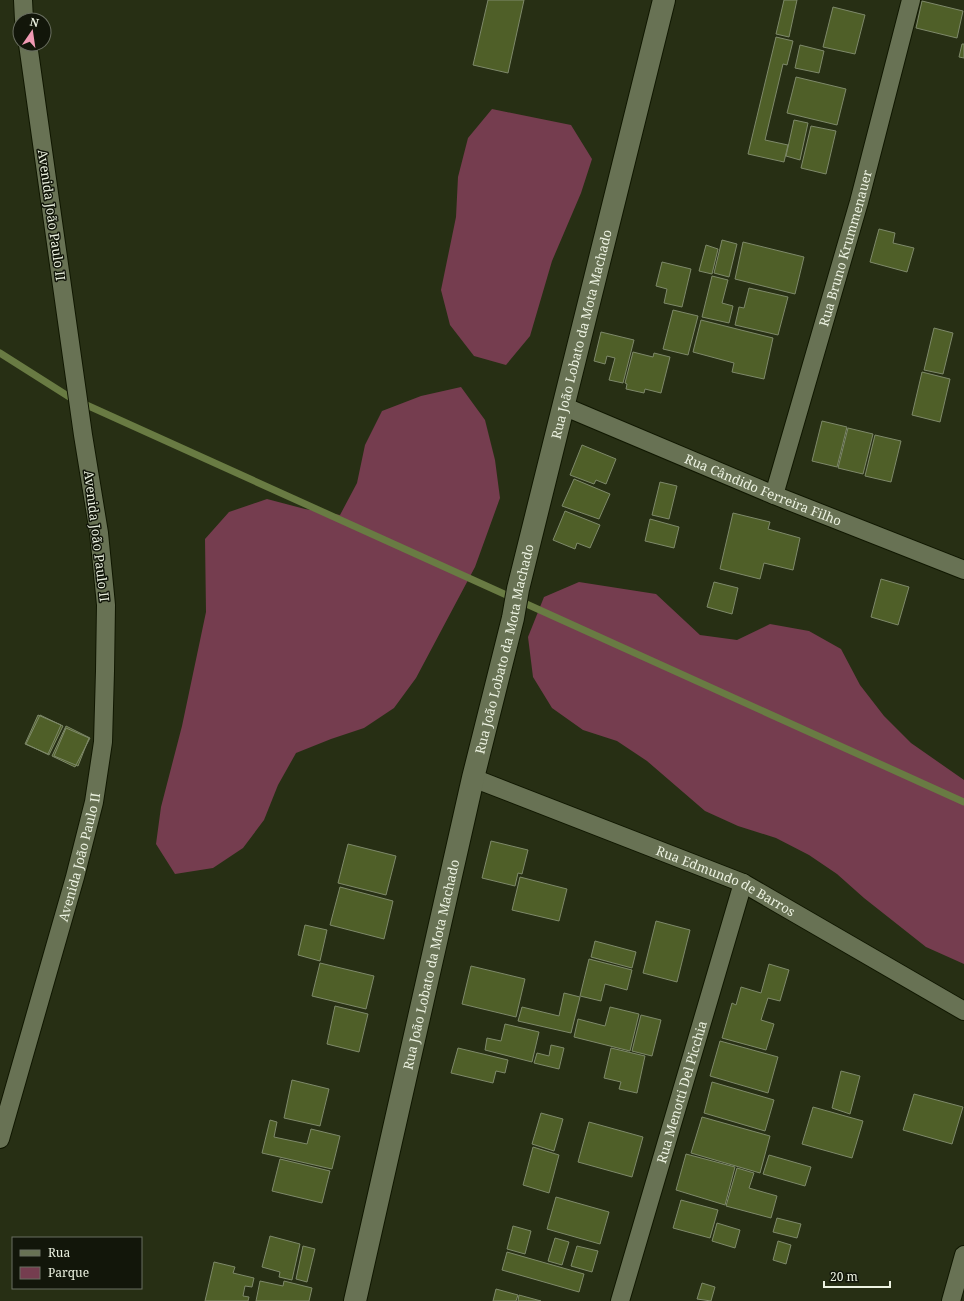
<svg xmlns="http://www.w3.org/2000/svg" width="964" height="1301" font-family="'Noto Serif',serif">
<rect width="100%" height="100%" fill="#272f14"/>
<path fill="#753d4f" d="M 492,109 L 571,125 L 592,159 L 581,193 L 552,261 L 530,336 L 506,365 L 474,356 L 450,325 L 441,290 L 456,217 L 458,177 L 468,138 Z
M 461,387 L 485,420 L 495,460 L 500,498 L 475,567 L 416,678 L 394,708 L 364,728 L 331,739 L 296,753 L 278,785 L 264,820 L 243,848 L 213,868 L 175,874 L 156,844 L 161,807 L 182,726 L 206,612 L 205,539 L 229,512 L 267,499 L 305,509 L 340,515 L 357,483 L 365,445 L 382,411 L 421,396 Z
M 579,582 L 656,594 L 700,635 L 737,640 L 770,624 L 809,631 L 841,649 L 860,685 L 884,716 L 911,743 L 964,780 L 964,964 L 926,947 L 864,898 L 837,874 L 809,855 L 776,838 L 738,826 L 705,811 L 647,761 L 617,741 L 583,730 L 552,708 L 533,677 L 528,637 L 544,597 Z"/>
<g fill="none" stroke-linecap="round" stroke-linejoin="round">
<path stroke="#697b43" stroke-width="7" d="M 0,353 L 71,398 L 964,802"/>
</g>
<path fill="#4f5f28" stroke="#7e896a" d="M 488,0 L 524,0 L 508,73 L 473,65 Z
M 784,0 L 797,0 L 789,37 L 776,34 Z
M 922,1 L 963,11 L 957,38 L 916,28 Z
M 833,7 L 865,15 L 855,54 L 823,47 Z
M 776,37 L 793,41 L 787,65 L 783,64 L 765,140 L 788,145 L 784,162 L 748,154 Z
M 962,44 L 964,44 L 964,58 L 959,57 Z
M 800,45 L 824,51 L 819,73 L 795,68 Z
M 796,77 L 846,89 L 837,125 L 787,113 Z
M 794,120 L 808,123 L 800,160 L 786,156 Z
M 811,126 L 836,131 L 826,174 L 801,168 Z
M 879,229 L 895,233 L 893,243 L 914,248 L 907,272 L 870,262 Z
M 722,240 L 737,244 L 729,277 L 714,273 Z
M 743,242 L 804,257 L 795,294 L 735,279 Z
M 706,245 L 718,249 L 712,274 L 699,271 Z
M 662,262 L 691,269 L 682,307 L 664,303 L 667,289 L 656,286 Z
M 712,276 L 728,280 L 722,303 L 733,306 L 729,323 L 702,317 Z
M 749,288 L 788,297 L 778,335 L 735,325 L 739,307 L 744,308 Z
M 673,310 L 698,316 L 688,355 L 663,349 Z
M 701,320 L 773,338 L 764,379 L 732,372 L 734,363 L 693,352 Z
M 934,328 L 953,333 L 943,374 L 924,370 Z
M 601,332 L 634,340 L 623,383 L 609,380 L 615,358 L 607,356 L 605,364 L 594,361 Z
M 633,352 L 653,357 L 654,353 L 670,357 L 661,393 L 645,389 L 644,393 L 626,389 L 627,384 L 625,383 Z
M 922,372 L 950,379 L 940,422 L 912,415 Z
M 822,421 L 847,427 L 837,467 L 812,461 Z
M 848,428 L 873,434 L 863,474 L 838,468 Z
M 875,435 L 901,441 L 891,482 L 865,476 Z
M 582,445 L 616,459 L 606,484 L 596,480 L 594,484 L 570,475 Z
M 574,479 L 610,494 L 599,519 L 562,506 Z
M 660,482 L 677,486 L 669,519 L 652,515 Z
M 565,511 L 600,525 L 590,548 L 577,543 L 575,549 L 553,540 Z
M 733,513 L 770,522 L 768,529 L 800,538 L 793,570 L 764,563 L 760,579 L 720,569 Z
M 650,519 L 679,527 L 674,548 L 645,541 Z
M 881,579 L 909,587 L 898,625 L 871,617 Z
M 714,582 L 738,588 L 732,614 L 707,607 Z
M 38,715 L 61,725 L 48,754 L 25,744 Z
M 40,715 L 63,726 L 49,755 L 26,744 Z
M 66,726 L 90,738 L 75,767 L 52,756 Z
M 66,728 L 89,738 L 78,766 L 54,756 Z
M 491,841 L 528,850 L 522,874 L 518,873 L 515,886 L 482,878 Z
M 348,844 L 396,856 L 386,895 L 338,883 Z
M 520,877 L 567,889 L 559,921 L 512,910 Z
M 340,887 L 393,901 L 384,939 L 330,925 Z
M 656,921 L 690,930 L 677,982 L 643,973 Z
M 305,925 L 327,930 L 320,961 L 298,955 Z
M 595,941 L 636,952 L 632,968 L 591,957 Z
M 589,959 L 632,970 L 627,990 L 605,984 L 601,1001 L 580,996 Z
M 320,963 L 374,976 L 366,1009 L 312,996 Z
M 769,964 L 789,970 L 780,1001 L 768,998 L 761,1020 L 774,1024 L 766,1050 L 722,1038 L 732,1003 L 736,1005 L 741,987 L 761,993 Z
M 471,966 L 525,979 L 516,1017 L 462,1004 Z
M 564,993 L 580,997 L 571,1033 L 518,1021 L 522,1007 L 559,1016 Z
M 335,1006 L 368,1014 L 359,1052 L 327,1044 Z
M 610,1007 L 639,1014 L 630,1051 L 574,1037 L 578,1019 L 605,1026 Z
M 641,1015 L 661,1020 L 652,1056 L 632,1051 Z
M 505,1024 L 539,1032 L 532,1062 L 485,1050 L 487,1038 L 501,1041 Z
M 720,1041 L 778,1057 L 768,1093 L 710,1076 Z
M 551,1045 L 564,1048 L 559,1069 L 534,1063 L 537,1053 L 549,1056 Z
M 458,1048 L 508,1060 L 505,1073 L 496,1071 L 493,1083 L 451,1073 Z
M 611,1048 L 645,1056 L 637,1093 L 619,1089 L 621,1082 L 604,1078 Z
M 841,1071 L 860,1076 L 850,1114 L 832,1108 Z
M 292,1080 L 329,1089 L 320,1126 L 284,1118 Z
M 712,1082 L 774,1100 L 765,1131 L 704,1113 Z
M 914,1094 L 963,1107 L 952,1144 L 903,1130 Z
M 813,1107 L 863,1121 L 852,1158 L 802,1144 Z
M 541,1113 L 563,1119 L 554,1151 L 532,1144 Z
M 702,1117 L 770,1136 L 760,1173 L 691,1153 Z
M 270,1120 L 277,1122 L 274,1137 L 307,1144 L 311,1129 L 340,1136 L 332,1169 L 262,1153 Z
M 589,1122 L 643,1137 L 632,1177 L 578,1162 Z
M 533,1147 L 559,1155 L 549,1193 L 523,1185 Z
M 686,1154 L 735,1167 L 725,1205 L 676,1190 Z
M 769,1155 L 811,1167 L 805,1186 L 763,1174 Z
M 280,1159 L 330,1171 L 322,1203 L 272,1191 Z
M 737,1168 L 754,1173 L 749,1188 L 777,1196 L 771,1218 L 726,1206 Z
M 556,1197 L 609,1212 L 600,1244 L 547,1229 Z
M 681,1200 L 718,1210 L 710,1238 L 673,1228 Z
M 777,1218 L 801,1224 L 797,1238 L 773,1232 Z
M 717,1223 L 740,1230 L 735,1248 L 712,1241 Z
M 513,1226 L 531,1231 L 525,1254 L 507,1249 Z
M 270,1236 L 300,1244 L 292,1280 L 279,1277 L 280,1272 L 262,1267 Z
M 555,1238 L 569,1242 L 562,1265 L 548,1261 Z
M 778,1241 L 791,1245 L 786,1264 L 773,1260 Z
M 303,1246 L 315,1249 L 307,1282 L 296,1279 Z
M 577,1246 L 598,1251 L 592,1272 L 571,1266 Z
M 507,1252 L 584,1274 L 579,1292 L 502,1270 Z
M 214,1262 L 235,1267 L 233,1273 L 254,1278 L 252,1287 L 245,1286 L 243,1296 L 249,1297 L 248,1301 L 205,1301 Z
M 260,1281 L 283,1286 L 284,1281 L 312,1288 L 309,1301 L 256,1301 Z
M 702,1283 L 715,1287 L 711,1301 L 697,1299 Z
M 496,1289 L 518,1295 L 516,1301 L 493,1301 Z
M 519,1295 L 541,1301 L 518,1301 Z"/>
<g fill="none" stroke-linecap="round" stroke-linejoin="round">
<g stroke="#101700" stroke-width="20">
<g id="street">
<path d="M 23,0 L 24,20"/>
<path id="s1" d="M 563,406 L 774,495 L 964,570"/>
<path id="s2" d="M 774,495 L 859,202 L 911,0"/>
<path id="s3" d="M 473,778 L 743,883 L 964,1011"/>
<path id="s4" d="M 0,1139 L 75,877 L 94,802 L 103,742 L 105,671 L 106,605 L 99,533 L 83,435 L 28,44"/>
<path id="s5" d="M 620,1301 L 743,883"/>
<path d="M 951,1301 L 964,1255"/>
</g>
</g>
<g stroke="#101700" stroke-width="24">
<g id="secondary">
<path id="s6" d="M 355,1301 L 473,778 L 513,618 L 518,589 L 664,0"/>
</g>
</g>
<use href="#street" stroke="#687254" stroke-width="18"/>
<use href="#secondary" stroke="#687254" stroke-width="22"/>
</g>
<g text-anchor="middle" stroke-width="3" stroke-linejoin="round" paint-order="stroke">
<g font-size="13" fill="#ecf2e1" stroke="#12160a">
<text transform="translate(52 215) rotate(82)" y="5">Avenida João Paulo II</text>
<text dy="5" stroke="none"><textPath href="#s2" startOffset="257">Rua Bruno Krummenauer</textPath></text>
<text dy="5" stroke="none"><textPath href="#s6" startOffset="993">Rua João Lobato da Mota Machado</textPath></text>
<text dy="5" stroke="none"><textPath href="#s1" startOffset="217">Rua Cândido Ferreira Filho</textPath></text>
<text transform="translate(97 536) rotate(83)" y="5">Avenida João Paulo II</text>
<text dy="5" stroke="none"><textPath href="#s6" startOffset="669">Rua João Lobato da Mota Machado</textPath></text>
<text dy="5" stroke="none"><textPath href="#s4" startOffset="293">Avenida João Paulo II</textPath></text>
<text dy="5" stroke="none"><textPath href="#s3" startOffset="273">Rua Edmundo de Barros</textPath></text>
<text dy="5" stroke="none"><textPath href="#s6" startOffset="345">Rua João Lobato da Mota Machado</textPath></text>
<text dy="5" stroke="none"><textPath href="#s5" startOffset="218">Rua Menotti Del Picchia</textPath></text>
</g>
</g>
<rect x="12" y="1237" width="130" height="52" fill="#12160a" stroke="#696e60"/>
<rect x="20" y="1250" width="20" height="6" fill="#687254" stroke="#696e60"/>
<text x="48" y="1257" font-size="12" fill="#ecf2e1">Rua</text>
<rect x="20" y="1267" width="20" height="12" fill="#753d4f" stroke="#696e60"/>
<text x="48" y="1277" font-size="12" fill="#ecf2e1">Parque</text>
<g transform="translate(32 32) rotate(13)"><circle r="19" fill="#12160a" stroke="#696e60"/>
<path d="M0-3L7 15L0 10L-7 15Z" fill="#f09ab4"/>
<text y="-6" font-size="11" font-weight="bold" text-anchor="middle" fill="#ecf2e1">N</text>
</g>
<path d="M824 1281v6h66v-6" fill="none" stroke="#ecf2e1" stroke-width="2"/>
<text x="830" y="1281" font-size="12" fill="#ecf2e1" stroke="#12160a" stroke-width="3" paint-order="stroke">20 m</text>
</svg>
